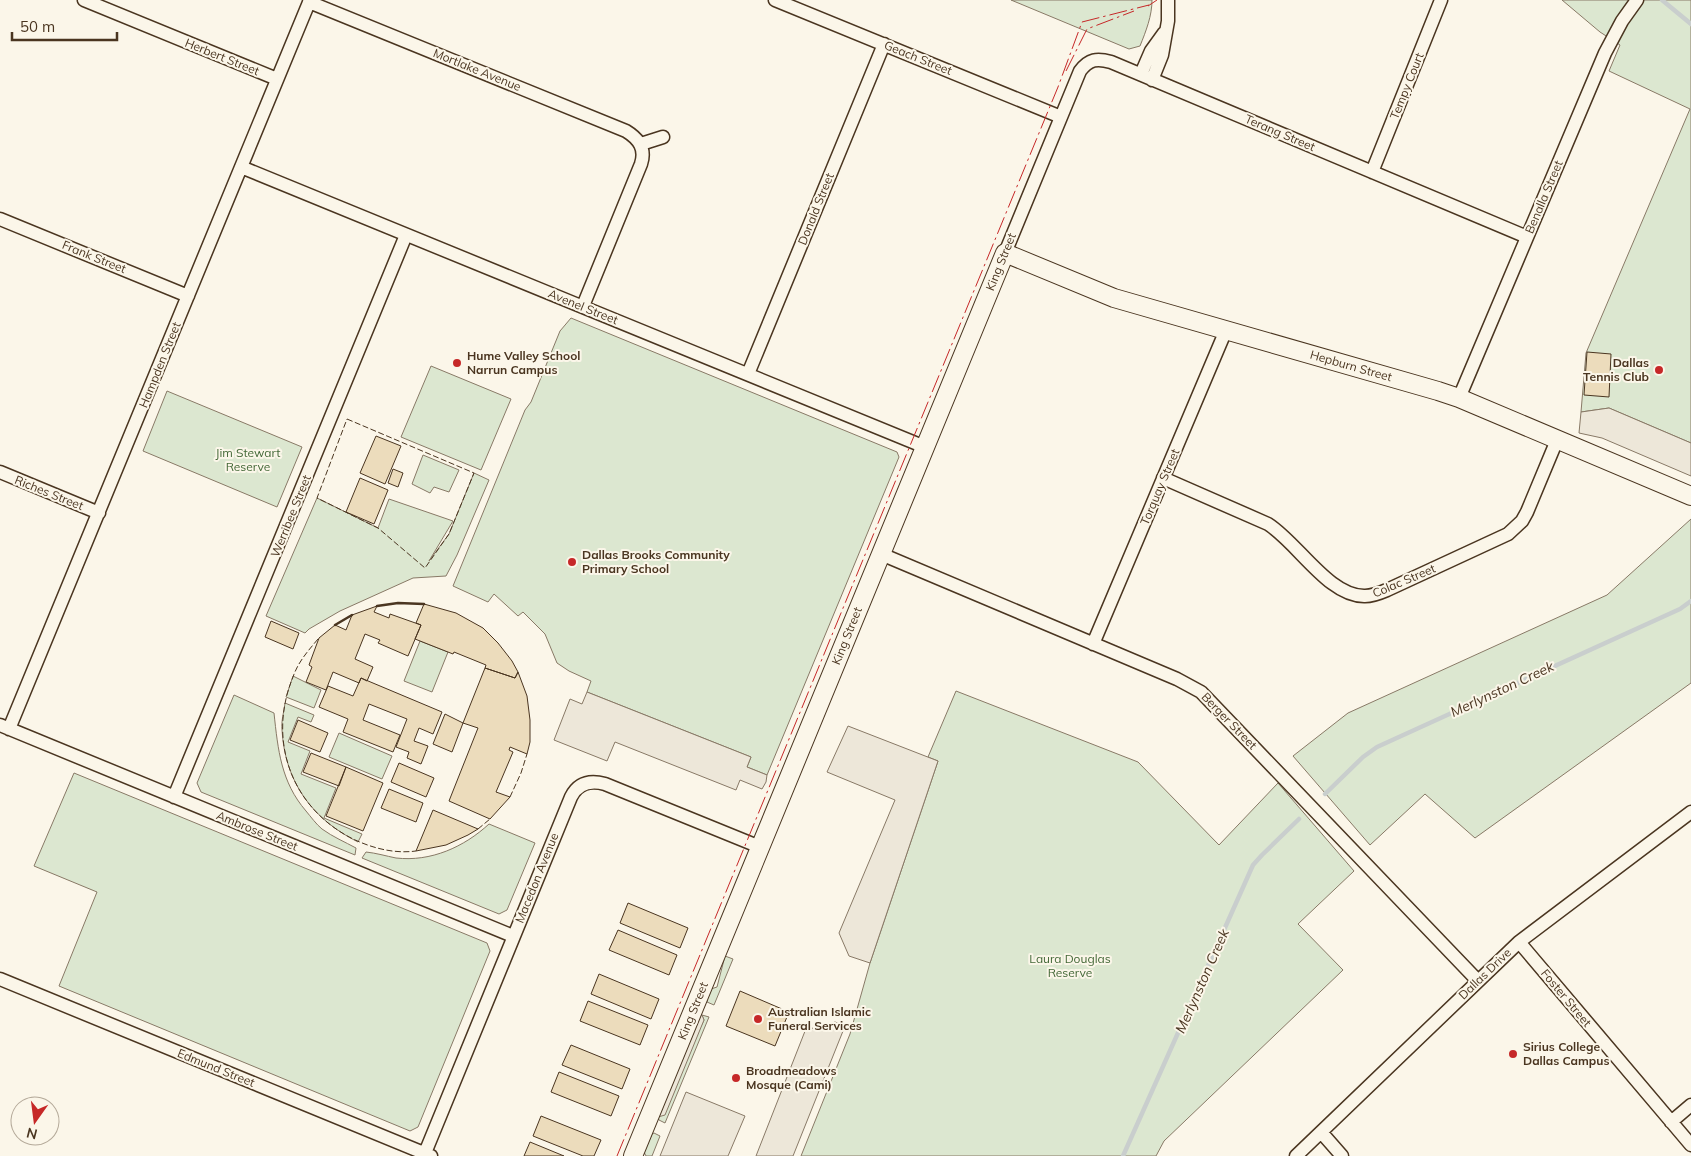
<svg xmlns="http://www.w3.org/2000/svg" width="1691" height="1156" font-family="Mulish,sans-serif">
<rect width="100%" height="100%" fill="#fbf6e9"/>
<path fill="#dce7d0" stroke="#887966" d="M 1011,0 L 1152,0 C 1152,16 1146,31 1140,46 L 1129,49 Z
M 1562,0 L 1691,0 L 1691,443 L 1609,408 L 1581,412 L 1586,353 L 1690,109 L 1609,71 L 1620,45 L 1600,32 Z
M 571,318 L 897,452 L 899,457 L 767,775 L 747,767 L 751,757 L 587,692 L 591,681 L 569,671 L 557,663 L 545,634 L 523,612 L 518,616 L 494,594 L 488,602 L 453,586 L 525,410 L 531,402 L 560,331 Z
M 431,366 L 511,399 L 481,470 L 401,437 Z
M 167,391 L 302,447 L 277,507 L 143,451 Z
M 423,455 L 459,470 L 449,492 L 434,487 L 430,493 L 412,484 Z
M 474,473 L 489,480 L 457,555 L 446,576 L 413,578 L 340,611 L 309,629 L 305,633 L 266,616 L 317,498 L 378,528 L 389,499 L 453,521 L 429,561 L 449,534 Z
M 1691,519 L 1691,683 L 1475,838 L 1425,794 L 1370,845 L 1293,756 L 1348,713 L 1607,595 Z
M 420,641 L 448,652 L 432,692 L 404,681 Z
M 293,676 L 321,690 L 314,708 L 286,697 Z
M 956,691 L 1138,762 L 1219,845 L 1278,783 L 1354,871 L 1298,924 L 1343,970 L 1164,1141 L 1156,1156 L 801,1156 L 850,1034 L 870,963 L 938,761 L 928,757 Z
M 234,695 L 274,713 C 278,750 281,782 306,811 C 311,817 316,824 322,829 C 333,837 345,842 356,848 L 355,855 L 201,792 L 197,783 Z
M 285,703 L 314,715 L 311,722 L 298,717 L 288,742 L 310,751 L 301,774 L 336,788 L 324,818 L 362,834 L 358,842 C 312,819 285,782 282,730 C 281,721 284,712 285,703 Z
M 339,733 L 392,756 L 382,779 L 329,757 Z
M 74,773 L 487,943 L 490,951 L 418,1127 L 410,1131 L 59,986 L 97,892 L 34,866 Z
M 489,824 L 535,843 L 507,910 L 499,914 L 362,858 L 366,852 C 376,853 386,856 396,858 C 431,862 464,847 489,824 Z
M 725,956 L 733,959 L 714,1005 L 707,1002 L 707,1000 L 711,989 L 717,987 Z
M 702,1015 L 709,1017 L 665,1123 L 659,1120 L 658,1118 L 704,1020 Z
M 654,1133 L 660,1136 L 652,1156 L 646,1156 L 644,1152 L 652,1134 Z"/>
<path fill="#ede7d9" stroke="#887966" d="M 1609,408 L 1691,443 L 1691,476 L 1602,438 L 1579,433 L 1581,412 Z
M 587,692 L 751,757 L 747,767 L 767,775 L 766,782 L 762,789 L 740,780 L 736,790 L 615,742 L 607,761 L 554,740 L 570,699 L 582,704 Z
M 848,726 L 938,761 L 870,963 L 849,956 L 839,933 L 895,800 L 827,772 Z
M 700,1014 L 702,1015 L 704,1020 L 665,1115 L 658,1117 Z
M 835,1022 L 845,1026 L 793,1156 L 756,1156 L 807,1026 L 817,1030 Z
M 686,1092 L 745,1116 L 728,1156 L 660,1156 Z"/>
<g fill="none" stroke-linecap="round" stroke-linejoin="round">
<path stroke="#c9cecd" stroke-width="4.5" d="M 1662,0 L 1691,24
M 1325,794 L 1363,757 L 1377,747 L 1680,609 L 1691,601
M 1123,1156 L 1253,865 L 1262,855 L 1299,819"/>
</g>
<path fill="#ecdcbc" stroke="#4a3520" d="M 1587,352 L 1611,354 L 1609,397 L 1584,395 Z
M 376,436 L 401,446 L 385,484 L 360,473 Z
M 393,469 L 403,473 L 398,487 L 388,483 Z
M 360,478 L 388,490 L 374,524 L 346,512 Z
M 424,604 L 456,613 L 483,628 L 498,643 L 512,661 L 518,672 L 515,678 L 485,668 L 486,665 L 454,652 L 453,654 L 415,639 L 421,625 L 416,623 Z
M 377,606 L 374,612 L 389,618 L 390,614 L 421,625 L 408,656 L 378,643 L 380,640 L 365,634 L 355,659 L 373,667 L 367,681 L 361,678 L 359,683 L 333,672 L 326,690 L 306,682 L 312,667 L 309,665 L 319,638 L 335,625 L 346,630 L 352,615 Z
M 271,621 L 299,633 L 293,649 L 265,637 Z
M 485,668 L 515,678 L 518,672 L 527,696 L 530,720 L 530,742 L 527,754 L 510,747 L 509,750 L 513,752 L 496,792 L 510,797 L 490,819 L 449,801 L 478,728 L 463,723 Z
M 361,678 L 442,712 L 433,734 L 419,728 L 414,741 L 428,746 L 421,764 L 407,758 L 409,752 L 396,747 L 407,719 L 369,704 L 363,720 L 400,735 L 393,752 L 343,732 L 348,719 L 319,707 L 328,686 L 353,696 Z
M 445,714 L 463,723 L 452,752 L 433,744 Z
M 298,720 L 328,733 L 320,752 L 290,740 Z
M 311,753 L 346,767 L 339,786 L 303,772 Z
M 399,763 L 434,778 L 426,797 L 391,782 Z
M 346,767 L 383,783 L 363,831 L 326,816 Z
M 389,789 L 423,803 L 416,822 L 381,808 Z
M 433,810 L 478,829 L 468,835 L 446,845 L 416,851 Z
M 628,903 L 688,928 L 680,948 L 620,923 Z
M 618,930 L 677,955 L 669,975 L 609,950 Z
M 599,974 L 659,999 L 651,1019 L 591,994 Z
M 740,991 L 789,1012 L 775,1046 L 726,1026 Z
M 588,1001 L 648,1025 L 640,1045 L 580,1021 Z
M 571,1045 L 630,1069 L 622,1089 L 562,1065 Z
M 559,1072 L 619,1096 L 611,1116 L 551,1092 Z
M 541,1116 L 601,1140 L 594,1156 L 583,1156 L 533,1136 Z
M 530,1142 L 564,1156 L 524,1156 Z"/>
<g fill="none" stroke-linecap="round" stroke-linejoin="round">
<g stroke="#4a3520" stroke-width="15">
<path id="street" d="M 84,0 L 277,79
M 775,0 L 1061,117
M 309,2 L 626,131 C 639,139 646,149 641,164 L 583,306
M 1141,74 L 1151,51 L 1164,33
M 1152,80 L 1162,55 L 1168,21 L 1168,0
M 641,144 L 663,137
M 241,167 L 925,447
M 1372,172 L 1441,0
M 0,219 L 188,296
M 1005,253 L 1080,71 C 1089,59 1097,58 1111,62 L 1527,237
M 748,374 L 884,44
M 1459,398 L 1605,53 L 1622,21 L 1637,0
M 0,472 L 99,513
M 1163,478 L 1268,524 C 1298,543 1329,597 1365,596 C 1373,596 1380,593 1387,590 L 1508,534 L 1522,521 L 1527,512 L 1557,440
M 881,554 L 1177,679 L 1201,692 L 1478,981
M 1093,644 L 1226,330
M 0,725 L 513,936
M 9,729 L 310,0
M 174,797 L 406,235
M 1519,942 L 1691,1145
M 0,979 L 431,1156
M 1671,1122 L 1691,1105
M 1321,1132 L 1342,1156
M 425,1153 L 571,797 C 578,783 590,780 605,784 L 760,847
M 1296,1156 L 1519,942 L 1691,812"/>
</g>
<g stroke="#4a3520" stroke-width="20">
<path id="secondary" d="M 633,1156 L 1005,253 L 1114,298 L 1438,391 L 1459,398 L 1691,496"/>
</g>
<use href="#street" stroke="#fbf6e9" stroke-width="12"/>
<use href="#secondary" stroke="#fbf6e9" stroke-width="18"/>
<path stroke="#4a3520" stroke-width="1" stroke-dasharray="6 2.5" stroke-linecap="butt" d="M 347,419 L 474,473 L 449,534 L 425,568 L 378,528 L 317,498 Z
M 318,639 C 308,651 298,662 293,677 C 267,740 291,808 353,839 C 372,848 394,854 416,851
M 510,797 L 521,773 L 527,754
M 478,829 L 490,819"/>
<path stroke="#4a3520" stroke-width="2.5" d="M 377,606 L 398,603 L 424,604
M 335,625 L 352,615"/>
<path stroke="#c62828" stroke-width="1" stroke-dasharray="18 4 2.5 4" stroke-linecap="butt" d="M 1148,6 L 1157,0
M 1066,71 L 1087,29 L 1134,11
M 617,1156 L 1058,87 L 1082,22 L 1149,5"/>
</g>
<g fill="#c62828" stroke="#fbf6e9" stroke-width="2">
<circle cx="457" cy="363" r="5"/>
<circle cx="1659" cy="370" r="5"/>
<circle cx="572" cy="562" r="5"/>
<circle cx="758" cy="1019" r="5"/>
<circle cx="1513" cy="1054" r="5"/>
<circle cx="736" cy="1078" r="5"/>
</g>
<g text-anchor="middle" stroke-width="4" stroke-linejoin="round" paint-order="stroke">
<g font-size="12" fill="#4a3520" stroke="#fbf6e9">
<text transform="translate(222 57) rotate(22)" y="4">Herbert Street</text>
<text transform="translate(918 58) rotate(22)" y="4">Geach Street</text>
<text transform="translate(477 70) rotate(22)" y="4">Mortlake Avenue</text>
<text transform="translate(1407 86) rotate(-68)" y="4">Tempy Court</text>
<text transform="translate(1280 133) rotate(23)" y="4">Terang Street</text>
<text transform="translate(1544 197) rotate(-67)" y="4">Benalla Street</text>
<text transform="translate(816 209) rotate(-68)" y="4">Donald Street</text>
<text transform="translate(94 257) rotate(22)" y="4">Frank Street</text>
<text transform="translate(1001 262) rotate(-68)" y="4">King Street</text>
<text transform="translate(583 307) rotate(22)" y="4">Avenel Street</text>
<text transform="translate(160 365) rotate(-68)" y="4">Hampden Street</text>
<text transform="translate(1351 366) rotate(16)" y="4">Hepburn Street</text>
<text transform="translate(1160 487) rotate(-67)" y="4">Torquay Street</text>
<text transform="translate(49 493) rotate(22)" y="4">Riches Street</text>
<text transform="translate(291 516) rotate(-68)" y="4">Werribee Street</text>
<text transform="translate(1404 581) rotate(-23)" y="4">Colac Street</text>
<text transform="translate(847 636) rotate(-68)" y="4">King Street</text>
<text transform="translate(1229 721) rotate(46)" y="4">Berger Street</text>
<text transform="translate(257 831) rotate(22)" y="4">Ambrose Street</text>
<text transform="translate(537 878) rotate(-68)" y="4">Macedon Avenue</text>
<text transform="translate(1485 974) rotate(-44)" y="4">Dallas Drive</text>
<text transform="translate(1566 998) rotate(50)" y="4">Foster Street</text>
<text transform="translate(693 1011) rotate(-68)" y="4">King Street</text>
<text transform="translate(216 1068) rotate(22)" y="4">Edmund Street</text>
</g>
<g font-size="12" font-weight="bold" fill="#4a3520" stroke="#fbf6e9" text-anchor="start">
<text x="467" y="360">Hume Valley School<tspan x="467" dy="14">Narrun Campus</tspan></text>
<text x="1649" y="367" text-anchor="end">Dallas<tspan x="1649" dy="14">Tennis Club</tspan></text>
<text x="582" y="559">Dallas Brooks Community<tspan x="582" dy="14">Primary School</tspan></text>
<text x="768" y="1016">Australian Islamic<tspan x="768" dy="14">Funeral Services</tspan></text>
<text x="1523" y="1051">Sirius College<tspan x="1523" dy="14">Dallas Campus</tspan></text>
<text x="746" y="1075">Broadmeadows<tspan x="746" dy="14">Mosque (Cami)</tspan></text>
</g>
<g font-size="12" fill="#436837" stroke="#fbf6e9">
<text x="248" y="457">Jim Stewart<tspan x="248" dy="14">Reserve</tspan></text>
<text x="1070" y="963">Laura Douglas<tspan x="1070" dy="14">Reserve</tspan></text>
</g>
<g font-size="14" font-style="italic" fill="#4a3520" stroke="#fbf6e9">
<text transform="translate(1502 689) rotate(-25)" y="5">Merlynston Creek</text>
<text transform="translate(1202 981) rotate(-66)" y="5">Merlynston Creek</text>
</g>
</g>
<g transform="translate(35 1121) rotate(194)"><circle r="24" fill="#fbf6e9" stroke="#b4a999"/>
<path d="M0-4L9 19L0 12L-9 19Z" fill="#c62828"/>
<text y="-8" font-size="14" font-weight="bold" text-anchor="middle" fill="#4a3520">N</text>
</g>
<path d="M12 32v8h105v-8" fill="none" stroke="#4a3520" stroke-width="2.5"/>
<text x="20" y="32" font-size="15" fill="#4a3520" stroke="#fbf6e9" stroke-width="4" paint-order="stroke">50 m</text>
</svg>
